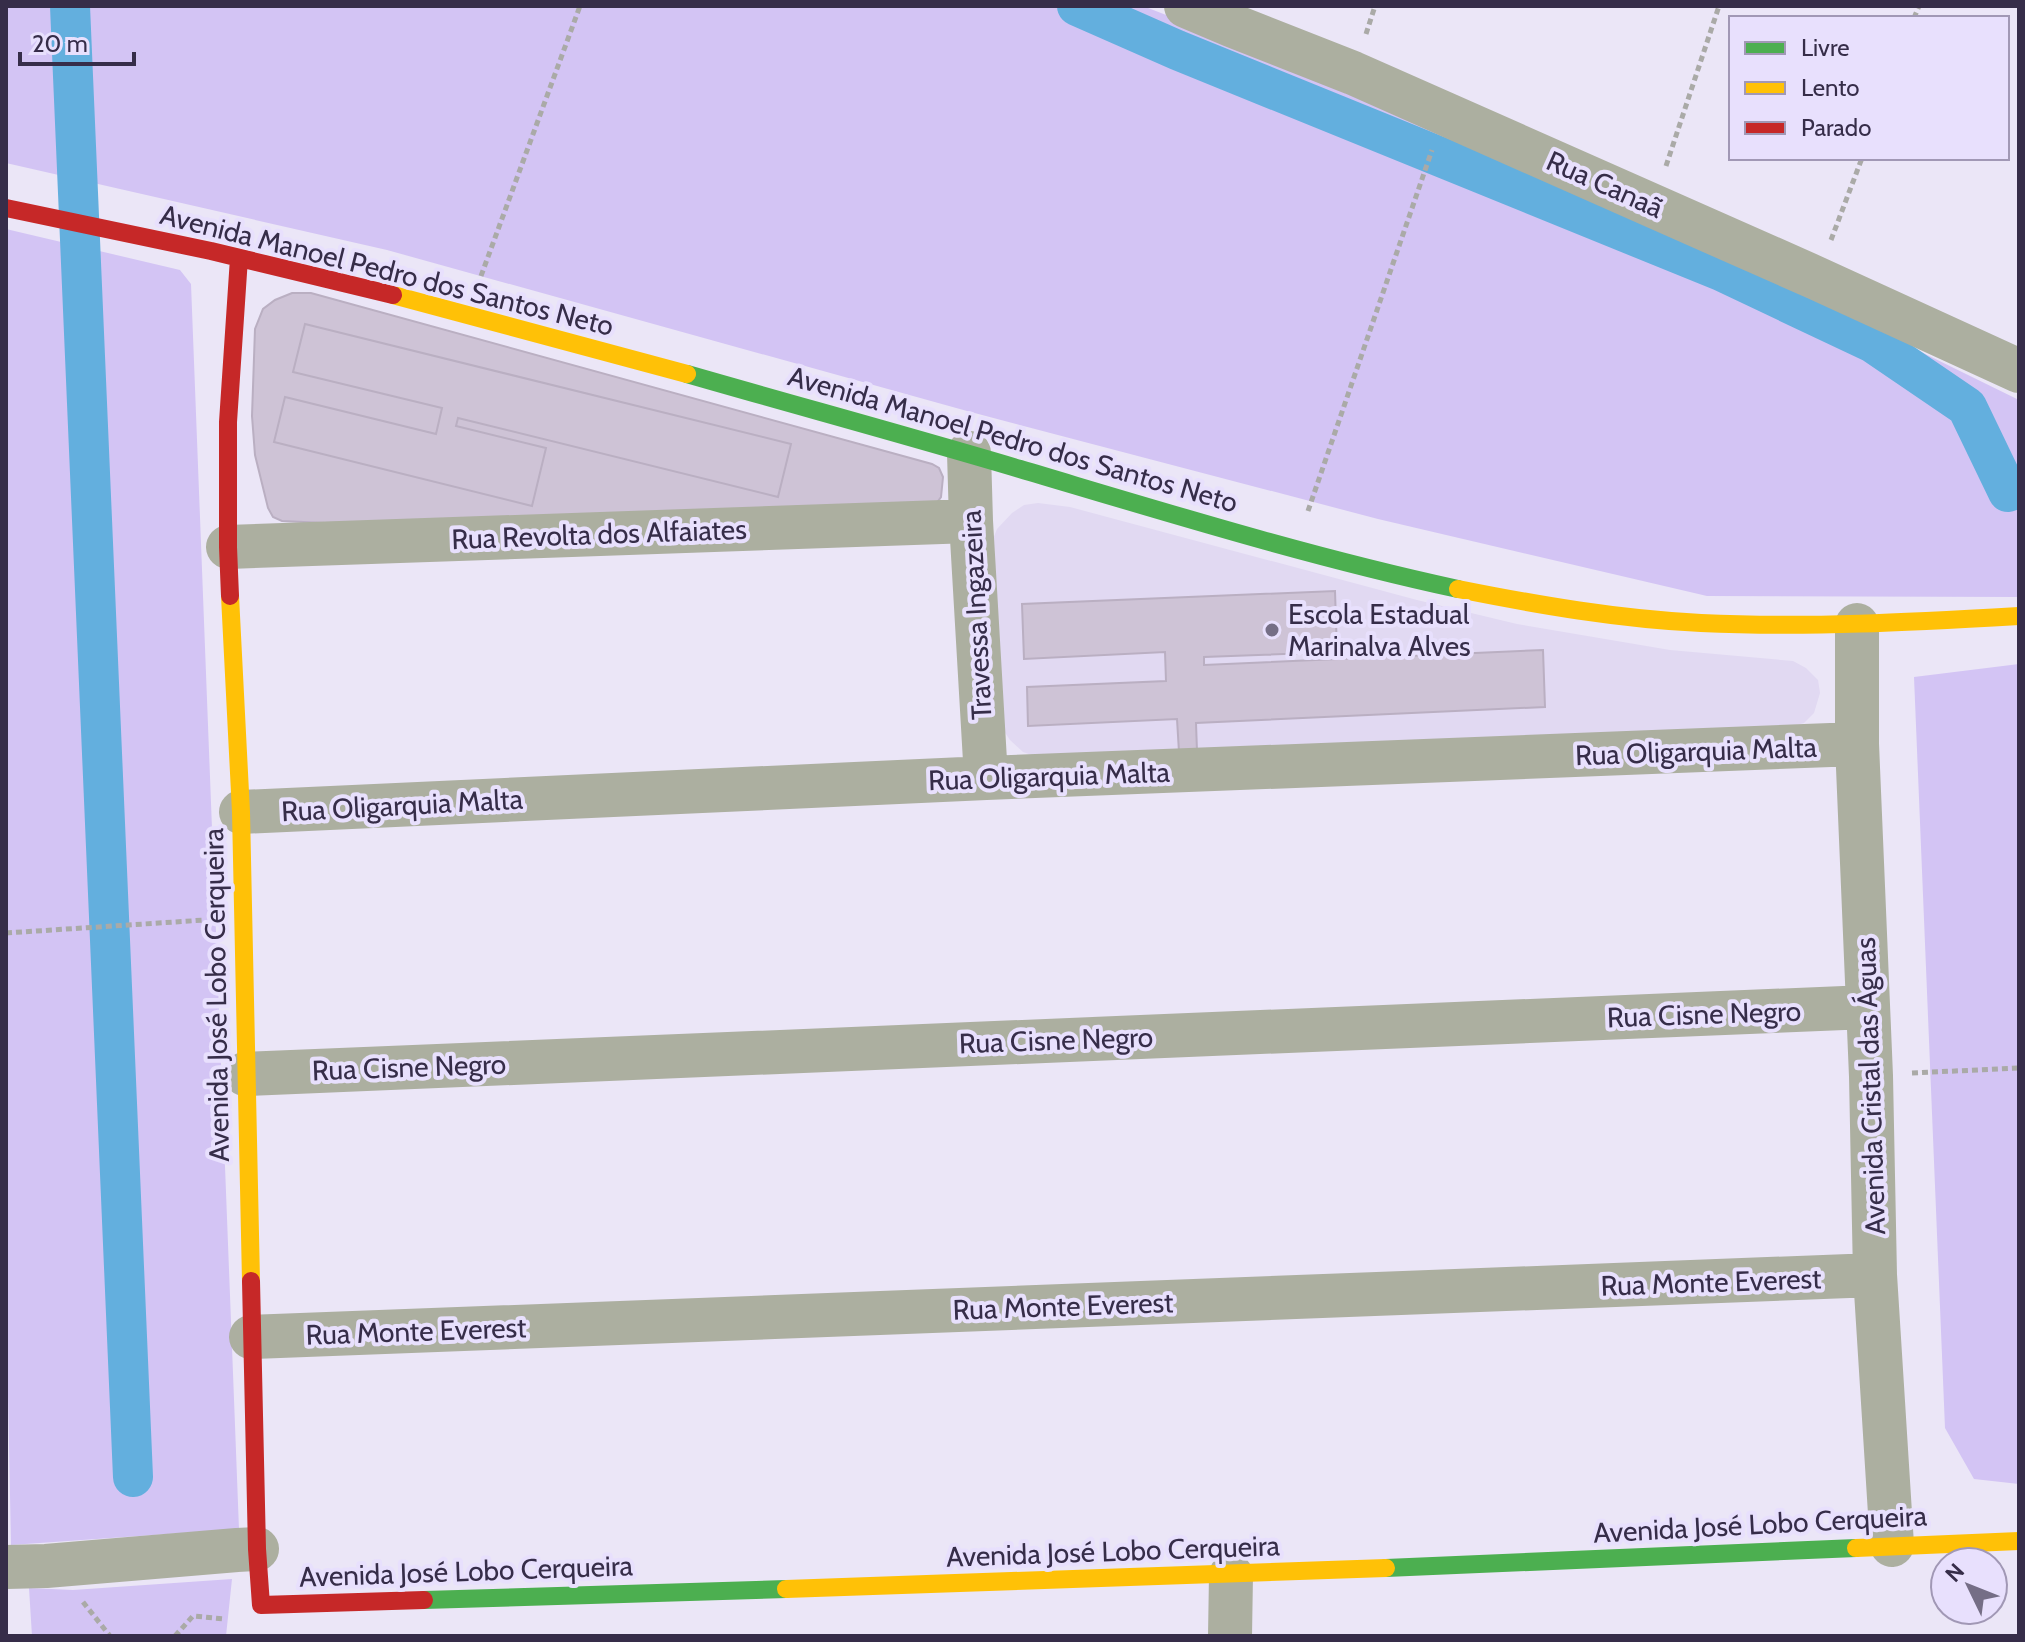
<svg xmlns="http://www.w3.org/2000/svg" width="2025" height="1642" font-family="Cabin,sans-serif">
<rect width="100%" height="100%" fill="#ebe6f7"/>
<path fill="#e1d9f2" d="M 1038,503 L 1070,507 L 1417,600 L 1517,624 L 1670,650 L 1793,661 L 1806,668 L 1818,680 L 1820,693 L 1814,713 L 1804,723 L 1790,727 L 1046,760 L 1023,752 L 1010,740 L 998,722 L 987,554 L 997,529 L 1012,513 L 1024,505 Z"/>
<path fill="#d3c4f4" d="M 6,6 L 1143,6 L 1338,82 L 1809,297 L 2019,400 L 2019,597 L 1707,596 L 1378,519 L 967,411 L 387,250 L 6,163 Z
M 6,229 L 180,270 L 191,284 L 239,1529 L 11,1545 L 6,1293 Z
M 2019,664 L 2019,1484 L 1974,1479 L 1945,1428 L 1914,677 Z
M 232,1579 L 226,1636 L 32,1636 L 29,1588 L 73,1590 Z"/>
<g fill="none" stroke-linecap="round" stroke-linejoin="round">
<path stroke="#63afde" stroke-width="40" d="M 70,6 L 133,1477
M 1077,6 L 1177,50 L 1721,271 L 1873,343 L 1967,407 L 2008,492"/>
</g>
<path fill="#cec3d6" stroke="#baafc2" stroke-width="2" d="M 292,293 L 311,293 L 932,464 L 939,468 L 943,477 L 941,497 L 932,509 L 325,523 L 282,521 L 273,517 L 268,508 L 255,455 L 252,416 L 255,329 L 263,309 L 275,300 Z
M 305,324 L 791,444 L 778,497 L 458,418 L 456,426 L 546,448 L 532,506 L 274,442 L 285,397 L 436,434 L 442,408 L 293,372 Z
M 1335,591 L 1337,652 L 1204,657 L 1204,665 L 1543,650 L 1545,707 L 1196,723 L 1197,751 L 1179,752 L 1177,719 L 1028,726 L 1027,687 L 1166,681 L 1165,652 L 1024,659 L 1022,604 Z"/>
<g fill="none" stroke-linecap="round" stroke-linejoin="round">
<path stroke="#aaaaa7" stroke-width="5" stroke-dasharray="6 4" stroke-linecap="butt" d="M 1914,18 L 1919,6
M 1366,34 L 1375,6
M 1666,166 L 1719,6
M 1831,240 L 1862,158
M 481,276 L 580,6
M 1308,511 L 1432,150
M 6,933 L 205,920
M 1912,1073 L 2019,1068
M 83,1602 L 110,1636
M 175,1636 L 193,1616 L 225,1619"/>
<path stroke="#acafa0" stroke-width="44" d="M 1186,6 L 1231,25 L 1353,73 L 1816,278 L 2019,371
M 969,453 L 971,521 L 986,778
M 228,547 L 971,521
M 1857,625 L 1857,744 L 1871,1076 L 1875,1275 L 1892,1545
M 241,812 L 986,778 L 1857,744
M 245,1074 L 1868,1007
M 251,1337 L 1875,1275
M 6,1567 L 46,1566 L 237,1550 L 257,1549
M 1230,1636 L 1231,1575"/>
<path stroke="#4caf50" stroke-width="18" d="M 687,374 C 798,406 909,436 1020,469 C 1165,512 1310,557 1458,589
M 1386,1568 L 1856,1548
M 424,1600 L 786,1589"/>
<path stroke="#ffc107" stroke-width="18" d="M 393,295 L 687,374
M 1458,589 C 1538,605 1619,619 1701,623 C 1807,628 1913,622 2019,616
M 230,596 L 241,812 L 251,1281
M 1856,1548 L 2019,1541
M 786,1589 L 1386,1568"/>
<path stroke="#c62828" stroke-width="18" d="M 6,208 L 211,251 L 393,295
M 230,596 L 228,547 L 228,422 L 239,258
M 251,1281 L 257,1549 L 261,1605 L 424,1600"/>
</g>
<circle fill="#756e86" stroke="#e8e0fd" stroke-width="3" cx="1272" cy="630" r="8"/>
<g text-anchor="middle" stroke-width="8" stroke-linejoin="round" paint-order="stroke">
<g font-size="28" fill="#362d49" stroke="#e8e0fd">
<text transform="translate(1605 184) rotate(24)" y="10">Rua Canaã</text>
<text transform="translate(387 270) rotate(14)" y="10">Avenida Manoel Pedro dos Santos Neto</text>
<text transform="translate(1013 439) rotate(16)" y="10">Avenida Manoel Pedro dos Santos Neto</text>
<text transform="translate(599 534) rotate(-2)" y="10">Rua Revolta dos Alfaiates</text>
<text transform="translate(976 615) rotate(-93)" y="10">Travessa Ingazeira</text>
<text transform="translate(1696 751) rotate(-2)" y="10">Rua Oligarquia Malta</text>
<text transform="translate(1049 776) rotate(-2)" y="10">Rua Oligarquia Malta</text>
<text transform="translate(402 805) rotate(-3)" y="10">Rua Oligarquia Malta</text>
<text transform="translate(216 995) rotate(-91)" y="10">Avenida José Lobo Cerqueira</text>
<text transform="translate(1704 1014) rotate(-2)" y="10">Rua Cisne Negro</text>
<text transform="translate(1056 1040) rotate(-2)" y="10">Rua Cisne Negro</text>
<text transform="translate(409 1067) rotate(-2)" y="10">Rua Cisne Negro</text>
<text transform="translate(1870 1086) rotate(-92)" y="10">Avenida Cristal das Águas</text>
<text transform="translate(1711 1282) rotate(-2)" y="10">Rua Monte Everest</text>
<text transform="translate(1063 1306) rotate(-2)" y="10">Rua Monte Everest</text>
<text transform="translate(416 1331) rotate(-2)" y="10">Rua Monte Everest</text>
<text transform="translate(1760 1524) rotate(-3)" y="10">Avenida José Lobo Cerqueira</text>
<text transform="translate(1113 1551) rotate(-2)" y="10">Avenida José Lobo Cerqueira</text>
<text transform="translate(466 1571) rotate(-2)" y="10">Avenida José Lobo Cerqueira</text>
</g>
<g font-size="28" fill="#362d49" stroke="#e8e0fd" text-anchor="start">
<text x="1288" y="624">Escola Estadual<tspan x="1288" dy="32">Marinalva Alves</tspan></text>
</g>
</g>
<rect width="2025" height="1642" fill="none" stroke="#362d49" stroke-width="16"/>
<rect x="1729" y="16" width="280" height="144" fill="#e8e0fd" stroke="#a198b5" stroke-width="2"/>
<rect x="1745" y="42" width="40" height="12" fill="#4caf50" stroke="#a198b5" stroke-width="2"/>
<text x="1801" y="56" font-size="24" fill="#362d49">Livre</text>
<rect x="1745" y="82" width="40" height="12" fill="#ffc107" stroke="#a198b5" stroke-width="2"/>
<text x="1801" y="96" font-size="24" fill="#362d49">Lento</text>
<rect x="1745" y="122" width="40" height="12" fill="#c62828" stroke="#a198b5" stroke-width="2"/>
<text x="1801" y="136" font-size="24" fill="#362d49">Parado</text>
<g transform="translate(1969 1586) rotate(313)"><circle r="38" fill="#e8e0fd" stroke="#a198b5" stroke-width="2"/>
<path d="M0-6L14 30L0 20L-14 30Z" fill="#756e86"/>
<text y="-12" font-size="22" font-weight="bold" text-anchor="middle" fill="#362d49">N</text>
</g>
<path d="M20 52v12h114v-12" fill="none" stroke="#362d49" stroke-width="4"/>
<text x="32" y="52" font-size="24" fill="#362d49" stroke="#e8e0fd" stroke-width="6" paint-order="stroke">20 m</text>
</svg>
